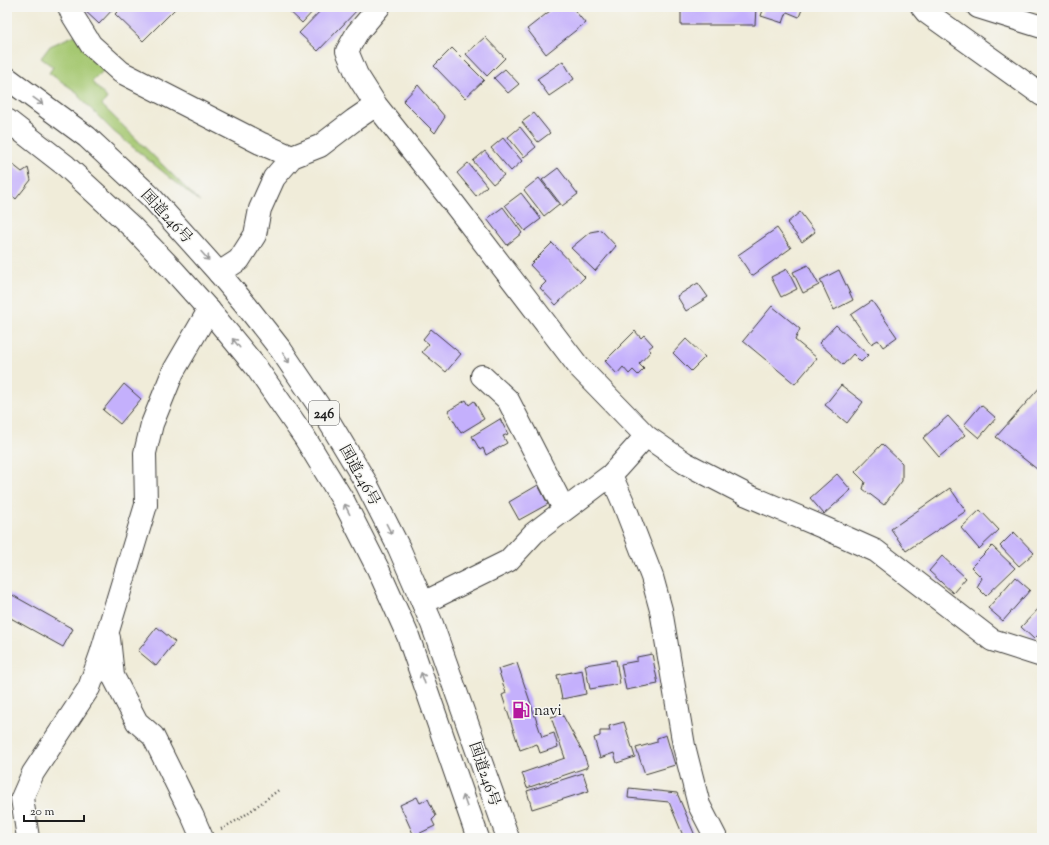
<svg xmlns="http://www.w3.org/2000/svg" width="1049" height="845" font-family="'Sorts Mill Goudy','Noto Serif JP',serif">
<rect width="100%" height="100%" fill="#f6f6f2"/>
<filter id="ink" filterUnits="userSpaceOnUse"><feTurbulence type="fractalNoise" baseFrequency=".025" numOctaves="2"/><feDisplacementMap in="SourceGraphic" scale="8" xChannelSelector="R" yChannelSelector="G"/><feConvolveMatrix kernelMatrix="1 2 1 2 8 2 1 2 1" color-interpolation-filters="sRGB"/></filter>
<filter id="wash" filterUnits="userSpaceOnUse"><feTurbulence type="fractalNoise" baseFrequency=".012" numOctaves="4" result="noise"/><feDisplacementMap in="SourceGraphic" scale="16" xChannelSelector="R" yChannelSelector="G"/><feGaussianBlur stdDeviation="0.9" result="paint"/><feColorMatrix in="noise" values="0 0 0 0 0 0 0 0 0 0 0 0 0 0 0 0 0 1.4 0 .05"/><feComposite in="paint" operator="in"/></filter>
<g filter="url(#wash)">
<rect width="100%" height="100%" fill="#f0ecd9"/>
<path fill="#a5c871" stroke="#607246" d="M 75,35 L 104,70 L 92,82 L 107,98 L 102,105 L 200,202 L 113,131 L 79,97 L 78,93 L 49,73 L 53,67 L 41,58 L 50,46 Z"/>
<g id="blocks">
<path fill="#c4b0fc" d="M 81,7 L 115,7 L 99,24 Z
M 122,7 L 177,7 L 143,41 L 115,14 Z
M 285,7 L 317,7 L 302,23 Z
M 324,7 L 360,7 L 318,51 L 299,33 Z
M 555,7 L 572,7 L 585,23 L 546,54 L 527,29 Z
M 681,7 L 756,7 L 755,25 L 681,25 Z
M 764,7 L 803,7 L 799,17 L 787,12 L 783,23 L 761,16 Z
M 485,37 L 505,58 L 487,76 L 466,54 Z
M 452,48 L 484,80 L 465,98 L 434,66 Z
M 563,61 L 574,79 L 549,96 L 537,79 Z
M 505,69 L 519,84 L 508,93 L 494,78 Z
M 418,85 L 445,117 L 435,133 L 403,101 Z
M 534,113 L 550,133 L 538,142 L 522,122 Z
M 520,127 L 536,147 L 524,157 L 508,137 Z
M 503,138 L 522,161 L 511,171 L 491,148 Z
M 485,151 L 504,175 L 493,184 L 473,161 Z
M 7,160 L 22,172 L 28,168 L 31,180 L 16,199 L 7,191 Z
M 468,163 L 487,186 L 476,196 L 457,173 Z
M 558,168 L 578,194 L 562,206 L 542,180 Z
M 539,178 L 559,204 L 544,216 L 524,190 Z
M 521,193 L 541,219 L 525,231 L 505,205 Z
M 503,207 L 522,233 L 507,245 L 487,219 Z
M 800,212 L 815,232 L 802,242 L 787,223 Z
M 777,228 L 791,248 L 752,276 L 738,255 Z
M 601,230 L 616,246 L 595,271 L 571,248 L 590,232 Z
M 552,243 L 585,277 L 556,305 L 540,288 L 546,282 L 530,265 Z
M 808,265 L 819,285 L 803,293 L 793,272 Z
M 787,269 L 797,289 L 781,297 L 771,277 Z
M 839,270 L 853,300 L 834,310 L 820,280 Z
M 698,283 L 708,297 L 686,311 L 677,296 Z
M 872,301 L 897,337 L 883,347 L 878,340 L 871,344 L 851,315 Z
M 772,306 L 800,329 L 795,340 L 817,358 L 795,384 L 743,341 Z
M 836,325 L 868,355 L 861,362 L 853,354 L 843,365 L 819,343 Z
M 431,329 L 461,354 L 446,372 L 422,352 L 429,344 L 423,339 Z
M 635,331 L 641,338 L 644,335 L 653,345 L 648,349 L 651,351 L 639,364 L 644,369 L 638,375 L 633,370 L 629,374 L 623,367 L 617,374 L 605,361 Z
M 686,339 L 705,357 L 691,371 L 673,353 Z
M 124,384 L 141,399 L 120,424 L 103,410 Z
M 841,385 L 863,402 L 847,423 L 825,405 Z
M 1042,385 L 1042,473 L 996,437 Z
M 466,400 L 469,405 L 474,401 L 484,419 L 461,433 L 448,411 Z
M 981,405 L 996,418 L 979,438 L 964,425 Z
M 948,416 L 965,435 L 939,457 L 923,438 Z
M 500,419 L 508,434 L 503,436 L 507,443 L 486,455 L 483,448 L 480,450 L 472,436 Z
M 882,444 L 902,463 L 902,481 L 884,505 L 863,489 L 865,482 L 855,472 Z
M 837,474 L 851,490 L 824,514 L 810,498 Z
M 538,485 L 548,504 L 519,520 L 509,502 Z
M 950,488 L 966,511 L 906,551 L 891,529 Z
M 980,510 L 999,530 L 979,549 L 961,528 Z
M 1014,532 L 1034,553 L 1019,566 L 1000,546 Z
M 992,546 L 1015,568 L 986,596 L 977,587 L 982,578 L 971,567 Z
M 942,556 L 966,578 L 953,593 L 929,571 Z
M 1015,577 L 1030,590 L 1003,621 L 988,608 Z
M 7,592 L 73,629 L 63,647 L 7,616 Z
M 1042,605 L 1042,634 L 1040,633 L 1034,639 L 1021,627 Z
M 157,627 L 175,642 L 156,666 L 138,651 Z
M 652,654 L 658,684 L 626,690 L 621,664 L 637,661 L 637,657 Z
M 616,660 L 620,684 L 590,689 L 585,665 Z
M 517,663 L 542,737 L 554,733 L 558,747 L 540,753 L 537,744 L 520,750 L 502,695 L 506,693 L 498,669 Z
M 582,670 L 586,694 L 562,699 L 557,675 Z
M 562,714 L 583,752 L 588,767 L 527,788 L 522,773 L 565,758 L 551,717 Z
M 624,722 L 635,757 L 617,763 L 614,753 L 600,758 L 594,738 L 600,736 L 600,731 L 610,731 L 609,726 Z
M 666,735 L 675,765 L 645,774 L 636,748 L 657,742 L 657,738 Z
M 583,773 L 589,791 L 532,809 L 527,791 Z
M 629,788 L 677,793 L 696,838 L 684,838 L 669,802 L 628,798 Z
M 417,797 L 420,803 L 428,799 L 436,816 L 432,820 L 435,826 L 414,836 L 400,805 Z"/>
</g>
</g>
<g filter="url(#ink)">
<use href="#blocks" fill-opacity="0" stroke="#3c3b38" stroke-width="1"/>
<g fill="none" stroke-linecap="round" stroke-linejoin="round">
<g stroke="#3c3b38" stroke-width="24">
<path id="minor" d="M 69,7 L 73,16 L 91,45 L 121,72 L 260,143 L 292,157
M 379,7 L 357,33 L 347,51 L 357,75 L 376,105 L 455,205 L 579,367 L 646,436 L 685,463 L 747,495 L 827,529 L 876,551 L 992,640 L 1042,656
M 922,7 L 926,12 L 1042,95
M 219,273 L 239,260 L 255,235 L 260,209 L 274,178 L 292,157 L 320,146 L 354,120 L 376,105
M 482,376 L 508,400 L 564,509
M 611,475 L 623,502 L 652,577 L 661,610 L 684,746 L 699,805 L 716,838
M 423,603 L 508,561 L 534,533 L 611,475 L 646,436
M 109,638 L 113,676 L 137,722 L 153,736 L 192,815 L 202,838
M 28,838 L 22,798 L 33,773 L 89,688 L 101,654 L 146,505 L 145,453 L 152,424 L 173,372 L 209,310"/>
</g>
<g stroke="#3c3b38" stroke-width="24">
<path id="major" d="M 978,7 L 1042,27"/>
</g>
<g stroke="#3c3b38" stroke-width="24">
<path id="highway" d="M 7,78 L 87,137 L 150,196 L 219,273 L 245,304 L 281,350 L 327,418 L 365,481 L 399,548 L 432,624 L 508,838
M 7,120 L 66,166 L 132,227 L 174,271 L 209,310 L 256,367 L 305,438 L 344,502 L 378,569 L 408,636 L 478,838"/>
</g>
<path stroke="#3c3b38" stroke-width="2.5" stroke-dasharray="1 3" stroke-linecap="butt" d="M 221,829 L 241,818 L 280,789"/>
<use href="#minor" stroke="#fff" stroke-width="22"/>
<use href="#major" stroke="#fff" stroke-width="22"/>
<use href="#highway" stroke="#fff" stroke-width="22"/>
</g>
<defs><path id="oneway-shaft" d="M-6 0H5M1.5-3L5.5 0L1.5 3" fill="none" stroke-width="1.6" stroke-linecap="round" stroke-linejoin="round"/></defs>
<g stroke="#999">
<use href="#oneway-shaft" transform="translate(38 101) rotate(36)"/>
<use href="#oneway-shaft" transform="translate(205 256) rotate(48)"/>
<use href="#oneway-shaft" transform="translate(236 343) rotate(-129)"/>
<use href="#oneway-shaft" transform="translate(286 358) rotate(56)"/>
<use href="#oneway-shaft" transform="translate(347 509) rotate(-117)"/>
<use href="#oneway-shaft" transform="translate(389 529) rotate(63)"/>
<use href="#oneway-shaft" transform="translate(423 678) rotate(-109)"/>
<use href="#oneway-shaft" transform="translate(465 801) rotate(-109)"/>
</g>
</g>
<defs>
<g id="fuel-bare" transform="scale(1.38)"><path d="M-5.5-6h7V0h2V4h1.3V-2.5L3-4.5l.8-.8L6-3V5H2.5V1h-1V6h-7ZM-4.2-4.7v3.2H.2V-4.7Z" fill="#b5179e" stroke="#f6f6f2" stroke-width="2.5" paint-order="stroke"/></g>
</defs>
<g fill-rule="evenodd">
<use href="#fuel-bare" x="521" y="710"/>
</g>
<g text-anchor="middle" stroke-width="3" stroke-linejoin="round" paint-order="stroke">
<rect fill="#f6f6f2" stroke="#5d5d5c" stroke-width="1" x="309" y="401" width="30" height="24" rx="3"/>
<g font-size="14" font-weight="bold" fill="#1c1c1c">
<text x="324" y="418">246</text>
</g>
<g font-size="15" fill="#1c1c1c" stroke="#f6f6f2">
<text transform="translate(167 216) rotate(47)" y="5">国道246号</text>
<text transform="translate(360 475) rotate(61)" y="5">国道246号</text>
<text transform="translate(485 774) rotate(71)" y="5">国道246号</text>
</g>
<g font-size="15" fill="#1c1c1c" stroke="#f6f6f2" text-anchor="start">
<text x="534" y="715">navi</text>
</g>
</g>
<rect width="1049" height="845" fill="none" stroke="#f6f6f2" stroke-width="24"/>
<path d="M24 815v6h60v-6" fill="none" stroke="#1c1c1c" stroke-width="2"/>
<text x="30" y="815" font-size="12" fill="#1c1c1c" stroke="#f6f6f2" stroke-width="3" paint-order="stroke">20 m</text>
</svg>
